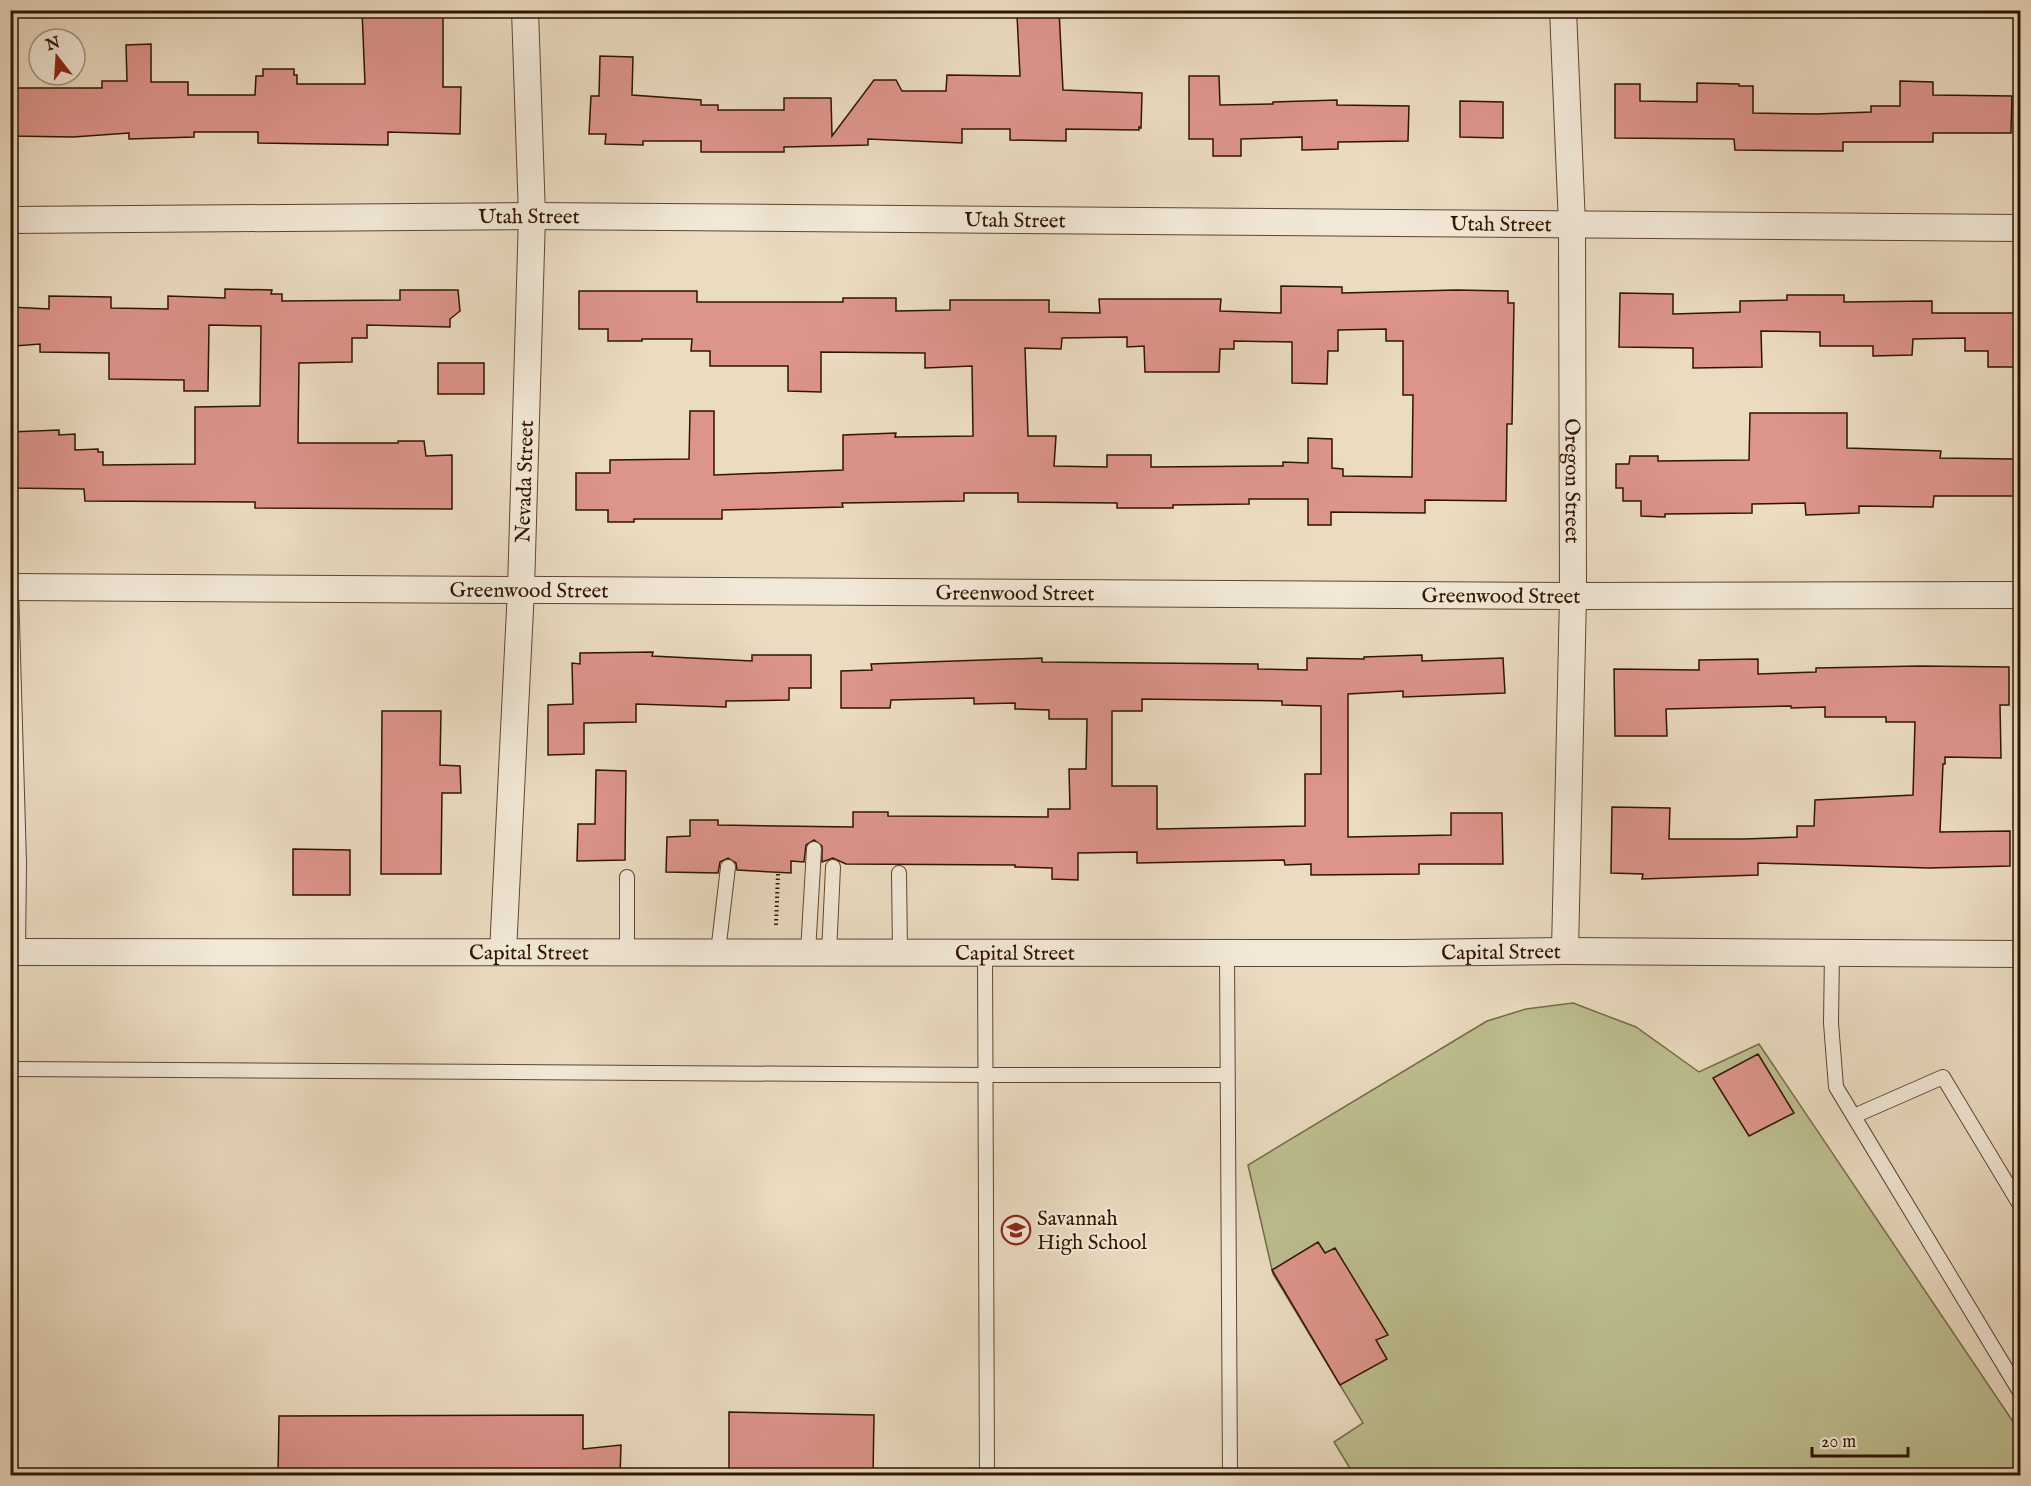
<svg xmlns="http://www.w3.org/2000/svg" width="2031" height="1486" font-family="'IM FELL English',serif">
<rect width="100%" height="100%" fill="#ebdbc1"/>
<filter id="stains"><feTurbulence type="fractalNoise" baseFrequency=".00333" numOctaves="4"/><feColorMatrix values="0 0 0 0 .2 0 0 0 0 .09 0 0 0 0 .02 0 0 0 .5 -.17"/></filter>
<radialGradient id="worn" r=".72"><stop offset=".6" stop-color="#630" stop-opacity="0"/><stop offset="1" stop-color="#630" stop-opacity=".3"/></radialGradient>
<path fill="#bdbe8f" stroke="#766a48" stroke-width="1.5" d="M 1573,1003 L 1636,1027 L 1699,1072 L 1759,1044 L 2020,1432 L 2020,1475 L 1354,1475 L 1334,1442 L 1363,1423 L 1273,1274 L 1248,1165 L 1487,1021 L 1526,1009 Z"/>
<path fill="#dd948b" stroke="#301500" stroke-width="1.5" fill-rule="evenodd" d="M 362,10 L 432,10 L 432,16 L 443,16 L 443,87 L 461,87 L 460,134 L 388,132 L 388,145 L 258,143 L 258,132 L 194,132 L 194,137 L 129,139 L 129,133 L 73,137 L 10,136 L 10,88 L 102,88 L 102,81 L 127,81 L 126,45 L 151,44 L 151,82 L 188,82 L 188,95 L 255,95 L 256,76 L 263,76 L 263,69 L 294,69 L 294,75 L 297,75 L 297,84 L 365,84 Z
M 1029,10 L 1059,10 L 1063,90 L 1142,93 L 1141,128 L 1139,127 L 1139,130 L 1066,129 L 1066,141 L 1010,140 L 1010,129 L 962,129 L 962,143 L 868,139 L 868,145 L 784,147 L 784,152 L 701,152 L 701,141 L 643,141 L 643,145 L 605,144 L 606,134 L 589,134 L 591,96 L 599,96 L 600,56 L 633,57 L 632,95 L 701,100 L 701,105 L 718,105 L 718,110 L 784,110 L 784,98 L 831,98 L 832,136 L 874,80 L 896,80 L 902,91 L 946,91 L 947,75 L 1020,76 L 1017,15 L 1029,15 Z
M 1189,76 L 1219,76 L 1220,105 L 1273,104 L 1273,102 L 1337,100 L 1337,105 L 1409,106 L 1408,141 L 1338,142 L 1338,149 L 1302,150 L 1302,137 L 1241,139 L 1241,156 L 1213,156 L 1213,139 L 1189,139 Z
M 1900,81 L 1933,82 L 1933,95 L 2012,96 L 2011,133 L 1933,133 L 1933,142 L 1843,142 L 1843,151 L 1735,150 L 1734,139 L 1615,138 L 1615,84 L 1640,84 L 1640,101 L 1697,102 L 1697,83 L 1739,84 L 1739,86 L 1753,86 L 1753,113 L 1816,114 L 1871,112 L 1871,106 L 1900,106 Z
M 1460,101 L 1503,102 L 1503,138 L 1460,137 Z
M 1281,286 L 1342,287 L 1342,293 L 1456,290 L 1508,291 L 1508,303 L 1514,303 L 1512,424 L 1507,424 L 1506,501 L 1425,500 L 1425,513 L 1331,512 L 1331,525 L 1308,525 L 1308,499 L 1249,499 L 1249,504 L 1173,505 L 1173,508 L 1117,508 L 1117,503 L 1018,502 L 1018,493 L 964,493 L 964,501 L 842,503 L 843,507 L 722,510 L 722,519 L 634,519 L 634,522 L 608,522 L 608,510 L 576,510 L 576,473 L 610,473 L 610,460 L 689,459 L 690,411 L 714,411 L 714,475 L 843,470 L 843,435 L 896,433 L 895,437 L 973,436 L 972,366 L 925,368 L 925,353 L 821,352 L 821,392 L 788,391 L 788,366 L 710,366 L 710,351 L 691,351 L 692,339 L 642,339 L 642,341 L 608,341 L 608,329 L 579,329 L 579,291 L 697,291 L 697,302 L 843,302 L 843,298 L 896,298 L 896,311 L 950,310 L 950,300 L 1049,300 L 1049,312 L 1100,313 L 1099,299 L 1221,299 L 1220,311 L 1281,313 ZM 1386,329 L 1386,341 L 1403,341 L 1403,395 L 1413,395 L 1412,477 L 1343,476 L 1343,469 L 1332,468 L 1332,439 L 1308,438 L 1308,463 L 1283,462 L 1283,466 L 1151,467 L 1151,455 L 1107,455 L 1107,467 L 1054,466 L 1056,436 L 1028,436 L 1025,348 L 1061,349 L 1062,338 L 1127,337 L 1127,347 L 1144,346 L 1145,372 L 1219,372 L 1220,349 L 1234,349 L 1234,341 L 1292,342 L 1292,383 L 1327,384 L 1328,351 L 1338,351 L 1338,330 Z
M 225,289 L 272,290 L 271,294 L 282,294 L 282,301 L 400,300 L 400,290 L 458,290 L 460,311 L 450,319 L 450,327 L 367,325 L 367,338 L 352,338 L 352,362 L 299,363 L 298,443 L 398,443 L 398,441 L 424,441 L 426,456 L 452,455 L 452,509 L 255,508 L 255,502 L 85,501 L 84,489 L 10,488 L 10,432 L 59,430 L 59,435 L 75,434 L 75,450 L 98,449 L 98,452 L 103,452 L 103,465 L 195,464 L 195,407 L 260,406 L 261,326 L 209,325 L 208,391 L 184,391 L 184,380 L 109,379 L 109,353 L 40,352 L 40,344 L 15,346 L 15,343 L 10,343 L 10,307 L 49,309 L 49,296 L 111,297 L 111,308 L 168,309 L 168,296 L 225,298 Z
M 1620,293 L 1673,294 L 1673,314 L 1740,312 L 1740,301 L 1787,300 L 1787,295 L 1844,295 L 1844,302 L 1932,301 L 1932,313 L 2015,313 L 2016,337 L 2020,337 L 2020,367 L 1988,367 L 1988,351 L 1965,351 L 1965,338 L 1913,339 L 1912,355 L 1873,356 L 1873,346 L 1820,346 L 1820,332 L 1761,331 L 1762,367 L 1693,368 L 1693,348 L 1619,347 Z
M 438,363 L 484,363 L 484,394 L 438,394 Z
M 1750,413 L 1847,413 L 1847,448 L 1941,451 L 1940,458 L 2014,459 L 2014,496 L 1934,496 L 1933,507 L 1859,506 L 1859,513 L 1806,515 L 1805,503 L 1752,504 L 1752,513 L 1665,514 L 1665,517 L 1641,516 L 1641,501 L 1623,501 L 1623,488 L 1616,488 L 1616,464 L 1629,464 L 1630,456 L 1658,456 L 1658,461 L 1749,460 Z
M 653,652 L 652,656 L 752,661 L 752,655 L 811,655 L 811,688 L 789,688 L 789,700 L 726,701 L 726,707 L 636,704 L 636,722 L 584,723 L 584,754 L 548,755 L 548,705 L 573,704 L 572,663 L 580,664 L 580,653 Z
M 1422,655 L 1422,661 L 1503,658 L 1505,693 L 1403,697 L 1403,691 L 1348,694 L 1348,837 L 1451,835 L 1451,813 L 1502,813 L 1503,864 L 1419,864 L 1419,874 L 1311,875 L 1311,864 L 1285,865 L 1284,860 L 1137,863 L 1137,852 L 1078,853 L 1078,880 L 1052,879 L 1052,868 L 1015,867 L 1015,865 L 846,864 L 833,858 L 822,862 L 822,846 L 814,840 L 806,845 L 804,862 L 791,861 L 791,873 L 737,870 L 736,863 L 728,858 L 720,862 L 718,873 L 666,872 L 667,837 L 690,836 L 690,820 L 718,820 L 718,825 L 853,827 L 853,812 L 888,812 L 888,816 L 1048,817 L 1048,809 L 1070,809 L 1069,769 L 1086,769 L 1087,719 L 1049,719 L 1049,710 L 1015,709 L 1015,703 L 974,704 L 974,698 L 891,700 L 890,708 L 841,708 L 841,671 L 872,670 L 871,664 L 1042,658 L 1042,662 L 1258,664 L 1258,669 L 1307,670 L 1307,658 L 1364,659 L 1364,657 ZM 1142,699 L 1282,701 L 1282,705 L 1321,706 L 1321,774 L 1305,774 L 1305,826 L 1157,829 L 1157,786 L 1112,786 L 1112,711 L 1142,711 Z
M 1758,659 L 1758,674 L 1816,672 L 1816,668 L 1920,666 L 2009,667 L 2009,705 L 2000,705 L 2001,758 L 1945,757 L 1945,764 L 1943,764 L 1940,832 L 2010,831 L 2010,866 L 1929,868 L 1758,863 L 1758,875 L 1642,879 L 1643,874 L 1611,873 L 1612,807 L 1670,808 L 1669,839 L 1744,839 L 1797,837 L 1797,826 L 1814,826 L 1815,800 L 1913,795 L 1915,722 L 1886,722 L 1886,717 L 1825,717 L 1825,707 L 1791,708 L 1791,706 L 1666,709 L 1667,736 L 1615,736 L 1614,669 L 1699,670 L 1699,660 Z
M 382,711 L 441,711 L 440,765 L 460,766 L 461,793 L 442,793 L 441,874 L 381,874 Z
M 596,770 L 626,771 L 625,860 L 577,861 L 578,824 L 595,824 Z
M 293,849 L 350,850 L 350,895 L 293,895 Z
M 1758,1054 L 1794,1113 L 1749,1136 L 1713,1078 Z
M 1318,1242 L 1325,1253 L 1335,1248 L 1388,1335 L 1376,1340 L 1387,1359 L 1340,1385 L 1272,1270 Z
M 729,1412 L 874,1415 L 873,1476 L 729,1476 Z
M 583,1415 L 583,1449 L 621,1445 L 620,1476 L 278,1476 L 279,1416 Z"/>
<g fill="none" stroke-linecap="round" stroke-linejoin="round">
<g stroke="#5f4630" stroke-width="16">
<path id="lane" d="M 10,863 L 19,863 L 11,587
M 899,873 L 900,952
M 18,952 L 19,863
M 627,952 L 627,877
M 718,952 L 728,867
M 808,952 L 814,849
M 985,952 L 987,1476
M 1832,952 L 1831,1023 L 1836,1087 L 2020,1392
M 829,953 L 833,867
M 1227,953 L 1230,1476
M 10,1069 L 986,1075 L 1228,1075
M 1854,1116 L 1943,1077 L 2020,1205"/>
</g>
<g stroke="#5f4630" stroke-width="28">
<g id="street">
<path id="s1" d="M 1563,10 L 1572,225 L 1573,596 L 1565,951"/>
<path id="s2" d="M 10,220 L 532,216 L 2020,228"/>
<path id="s3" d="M 10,587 L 1573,596 L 2020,595"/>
<path id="s4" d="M 10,952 L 1402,953 L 1565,951 L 2020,954"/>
<path id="s5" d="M 503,952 L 521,589 L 532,216 L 525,10"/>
</g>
</g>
<path stroke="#301500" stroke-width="4" stroke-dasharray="1.5 3" stroke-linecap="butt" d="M 776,925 L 778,873"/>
<use href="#lane" stroke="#f2e8d7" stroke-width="14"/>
<use href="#street" stroke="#f2e8d7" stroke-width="26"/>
</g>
<defs>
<g id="school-ring" transform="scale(1.5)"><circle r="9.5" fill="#f2e8d7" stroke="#8f2418" stroke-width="1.5"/><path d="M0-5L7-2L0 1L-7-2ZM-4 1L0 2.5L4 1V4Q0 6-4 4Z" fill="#8f2418"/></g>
</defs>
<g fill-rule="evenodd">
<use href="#school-ring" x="1016" y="1230"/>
</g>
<g text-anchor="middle" stroke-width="4.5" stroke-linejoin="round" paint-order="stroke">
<g font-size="21" fill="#301500" stroke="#f2e8d7">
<text dy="7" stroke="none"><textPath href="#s2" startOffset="519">Utah Street</textPath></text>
<text dy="7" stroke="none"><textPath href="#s2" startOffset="1005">Utah Street</textPath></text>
<text dy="7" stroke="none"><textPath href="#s2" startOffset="1491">Utah Street</textPath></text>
<text dy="7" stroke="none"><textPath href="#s1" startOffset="471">Oregon Street</textPath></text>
<text dy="7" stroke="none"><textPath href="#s5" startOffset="471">Nevada Street</textPath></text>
<text dy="7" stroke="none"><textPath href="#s3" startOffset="519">Greenwood Street</textPath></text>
<text dy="7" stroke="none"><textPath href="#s3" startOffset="1005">Greenwood Street</textPath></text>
<text dy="7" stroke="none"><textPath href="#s3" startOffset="1491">Greenwood Street</textPath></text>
<text dy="7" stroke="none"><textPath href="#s4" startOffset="519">Capital Street</textPath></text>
<text dy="7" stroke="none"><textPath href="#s4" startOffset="1491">Capital Street</textPath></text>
<text dy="7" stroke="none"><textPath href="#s4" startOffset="1005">Capital Street</textPath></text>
</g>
<g font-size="21" fill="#301500" stroke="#f2e8d7" text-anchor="start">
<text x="1037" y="1225">Savannah<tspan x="1037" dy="24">High School</tspan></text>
</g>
</g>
<rect width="2031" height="1486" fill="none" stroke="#ebdbc1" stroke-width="36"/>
<rect x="12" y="12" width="2007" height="1462" fill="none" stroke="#301500" stroke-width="3"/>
<rect x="18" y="18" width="1995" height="1450" fill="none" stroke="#301500" stroke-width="1.5"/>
<g transform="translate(57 57) rotate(343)"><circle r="28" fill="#f2e8d7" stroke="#a49481" stroke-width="1.5"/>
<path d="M0-4.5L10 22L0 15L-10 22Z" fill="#8f2418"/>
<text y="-9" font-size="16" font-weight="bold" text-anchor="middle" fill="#301500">N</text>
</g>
<path d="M1812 1447v9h96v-9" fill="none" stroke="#301500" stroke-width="3"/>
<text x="1821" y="1447" font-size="18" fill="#301500" stroke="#f2e8d7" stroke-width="4.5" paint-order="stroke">20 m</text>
<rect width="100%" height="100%" filter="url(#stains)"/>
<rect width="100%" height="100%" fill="url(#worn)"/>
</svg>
